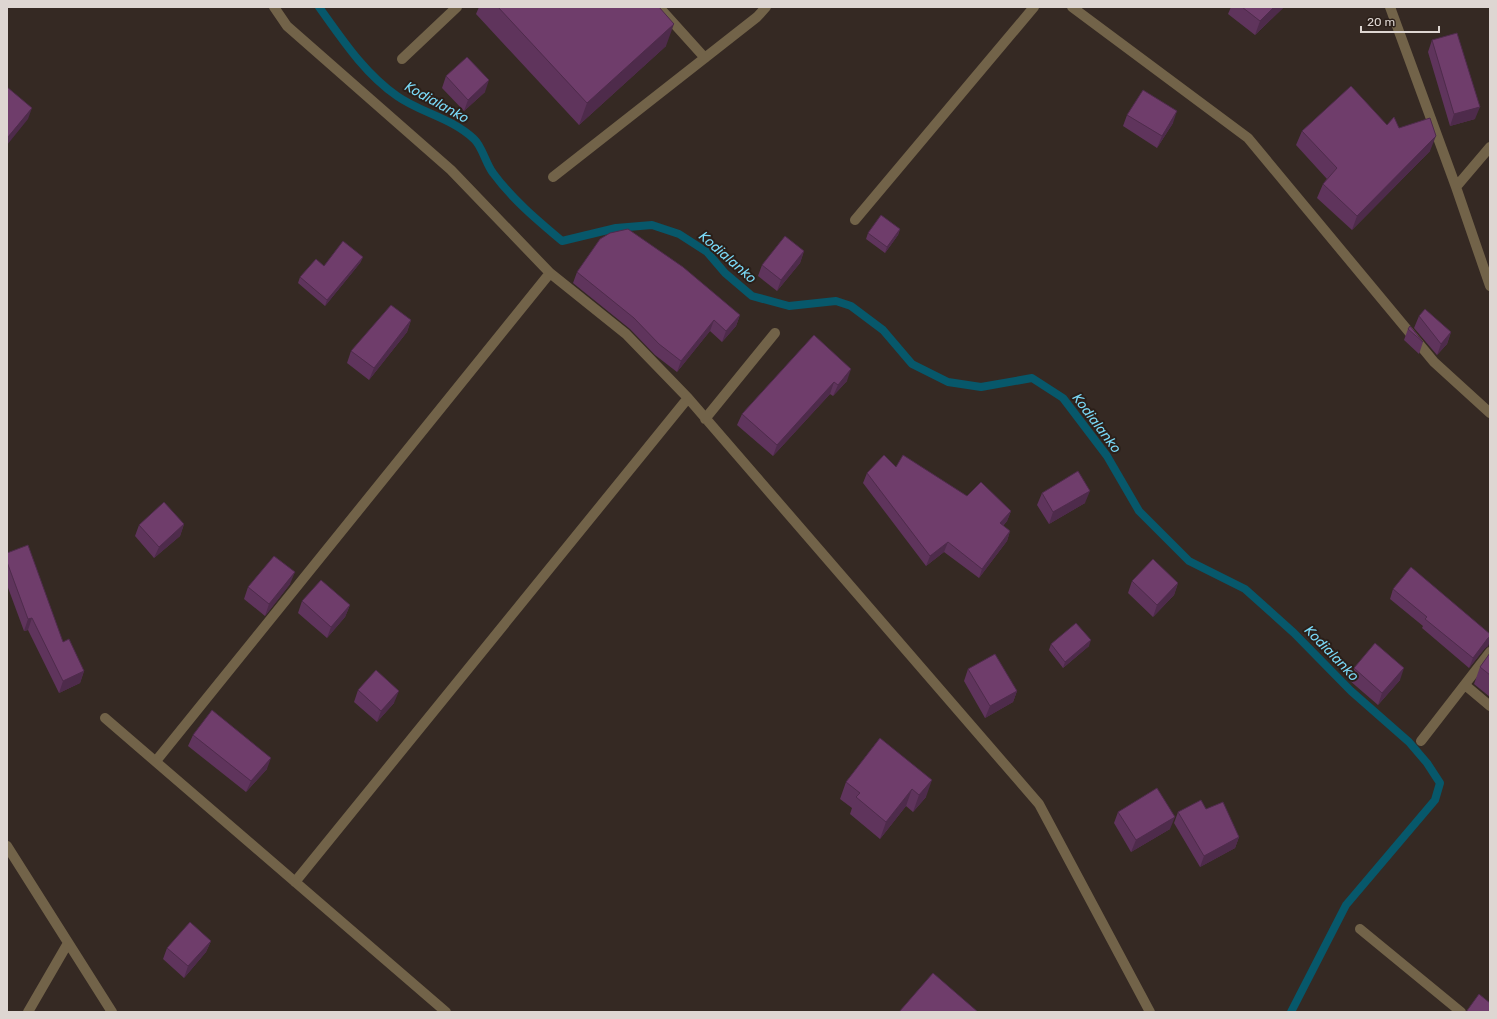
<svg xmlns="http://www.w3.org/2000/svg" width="1497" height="1019" font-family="Rubik,sans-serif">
<rect width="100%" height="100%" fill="#352923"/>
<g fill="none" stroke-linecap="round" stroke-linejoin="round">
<path stroke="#07586b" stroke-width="8" d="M 319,7 C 342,39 364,73 397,96 C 421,113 450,117 474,139 C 482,146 486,164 493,173 C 512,199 537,220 562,241 L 616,228 L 652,225 L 679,234 L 707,252 L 725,273 L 752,296 L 789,306 L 836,301 L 851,306 L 883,330 L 912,364 L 948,382 L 981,387 L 1032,378 L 1063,398 L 1107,456 L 1139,511 L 1189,561 L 1245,589 L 1294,633 L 1351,691 L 1409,742 L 1427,763 L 1440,783 L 1435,800 L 1346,905 L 1291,1012"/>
<path stroke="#726349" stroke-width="10" d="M 274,7 L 287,26 L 451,170 L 550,273 L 626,334 L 688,398 L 1039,804 L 1150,1012
M 659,7 L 705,58
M 1072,7 L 1248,138 L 1434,362 L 1490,413
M 1390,7 L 1456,187 L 1490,286
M 402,59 L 457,7
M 553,177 L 757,17 L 766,7
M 1456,187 L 1490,147
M 855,220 L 1034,7
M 705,419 L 775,333
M 1465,685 L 1490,706
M 105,718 L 446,1012
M 1421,741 L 1490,652
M 156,761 L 550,273
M 7,846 L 112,1012
M 295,882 L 688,398
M 1360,929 L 1461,1012
M 28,1012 L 68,943"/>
</g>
<path fill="#5f345c" d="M 479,7 L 659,7 L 666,46 L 579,125 L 476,14 Z
M 1231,7 L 1284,7 L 1255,35 L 1228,14 Z
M 1432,40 L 1475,119 L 1450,126 L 1428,52 Z
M 446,76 L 485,92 L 464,111 L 442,88 Z
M 1127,115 L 1173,123 L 1157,148 L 1123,126 Z
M 1387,125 L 1399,128 L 1430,151 L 1352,230 L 1317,198 L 1323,184 L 1327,179 L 1296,145 L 1302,131 Z
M 900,229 L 898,235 L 885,253 L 866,239 L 868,233 Z
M 804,251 L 800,263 L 777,291 L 758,276 L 762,265 Z
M 363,257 L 360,263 L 325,306 L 298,283 L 300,277 L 324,266 Z
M 577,272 L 740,315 L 736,326 L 722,342 L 710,331 L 677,372 L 655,355 L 630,329 L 573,283 Z
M 1419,316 L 1451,332 L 1447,344 L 1437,355 L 1414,328 Z
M 411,320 L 407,332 L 369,380 L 347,363 L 351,351 Z
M 1408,329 L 1423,342 L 1419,354 L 1404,340 Z
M 814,335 L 847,381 L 833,396 L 830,394 L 773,456 L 737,425 L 742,414 Z
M 896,467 L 967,496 L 1011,511 L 1007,521 L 1003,526 L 1010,531 L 1007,541 L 979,578 L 944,552 L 926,566 L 863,483 L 867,473 Z
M 1042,493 L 1085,503 L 1049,524 L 1037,505 Z
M 184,524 L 180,536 L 154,558 L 135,536 L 139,525 Z
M 7,562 L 63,642 L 84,671 L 80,683 L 59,693 L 28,630 L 24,631 L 7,585 Z
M 1132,581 L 1178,583 L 1174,595 L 1153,617 L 1128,593 Z
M 290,584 L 265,616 L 244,599 L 248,587 Z
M 1393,589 L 1488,646 L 1485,648 L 1469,668 L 1422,628 L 1423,626 L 1390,599 Z
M 302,601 L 350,605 L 345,617 L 327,638 L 298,613 Z
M 1051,644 L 1089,646 L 1063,668 L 1049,650 Z
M 1490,653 L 1490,697 L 1474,684 L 1480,667 Z
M 1354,668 L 1400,680 L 1378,705 L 1349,680 Z
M 968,669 L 1017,691 L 1013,702 L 985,718 L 964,681 Z
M 358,690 L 394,703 L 377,722 L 354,702 Z
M 193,735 L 267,769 L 246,792 L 188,746 Z
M 880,738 L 926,797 L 913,812 L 906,806 L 880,839 L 850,814 L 852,808 L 840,799 L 846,782 Z
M 1206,809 L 1239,837 L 1235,848 L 1200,867 L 1174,823 L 1178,812 Z
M 1118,812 L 1170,829 L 1131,852 L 1114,823 Z
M 211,941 L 206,952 L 184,978 L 163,959 L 167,948 Z"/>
<path fill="#4e2b4b" d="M 1274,7 L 1284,7 L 1255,35 L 1260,21 Z
M 674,24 L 666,46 L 579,125 L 587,103 Z
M 489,80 L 485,92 L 464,111 L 468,100 Z
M 1480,107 L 1475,119 L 1450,126 L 1454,114 Z
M 32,108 L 28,119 L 7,145 L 7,140 L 8,137 Z
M 1177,111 L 1173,123 L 1157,148 L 1162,136 Z
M 1436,136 L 1430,151 L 1352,230 L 1357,216 Z
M 900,229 L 898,235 L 885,253 L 887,247 Z
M 804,251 L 800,263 L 777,291 L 781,280 Z
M 363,257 L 360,263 L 325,306 L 327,300 Z
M 740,315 L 736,326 L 722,342 L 726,331 Z
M 411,320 L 407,332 L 369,380 L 374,368 Z
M 714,320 L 710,331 L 677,372 L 681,361 Z
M 1451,332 L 1447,344 L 1437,355 L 1441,344 Z
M 851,369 L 847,381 L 833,396 L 838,385 Z
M 834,382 L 830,394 L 773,456 L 777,445 Z
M 1090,491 L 1085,503 L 1049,524 L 1053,512 Z
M 1011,511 L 1007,521 L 996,533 L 1000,523 Z
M 184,524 L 180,536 L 154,558 L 159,547 Z
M 1010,531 L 1007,541 L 979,578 L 982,569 Z
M 948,542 L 944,552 L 926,566 L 930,556 Z
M 295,572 L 290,584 L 265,616 L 269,604 Z
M 1178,583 L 1174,595 L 1153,617 L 1157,605 Z
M 350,605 L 345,617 L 327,638 L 331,627 Z
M 32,618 L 28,630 L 24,631 L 28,619 Z
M 1490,637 L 1490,642 L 1488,646 L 1485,648 L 1469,668 L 1473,658 L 1488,638 Z
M 1091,640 L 1089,646 L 1063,668 L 1065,662 Z
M 1404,668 L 1400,680 L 1378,705 L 1382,693 Z
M 84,671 L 80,683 L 59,693 L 63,681 Z
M 399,691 L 394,703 L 377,722 L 381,711 Z
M 1017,691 L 1013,702 L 985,718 L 990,706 Z
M 271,758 L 267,769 L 246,792 L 251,781 Z
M 932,780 L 926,797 L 913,812 L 919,795 Z
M 912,789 L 906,806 L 880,839 L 886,822 Z
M 1175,817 L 1170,829 L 1131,852 L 1136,840 Z
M 1239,837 L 1235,848 L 1200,867 L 1204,856 Z
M 211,941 L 206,952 L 184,978 L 188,966 Z"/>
<path fill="#6f3d6b" stroke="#4e2b4b" d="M 498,7 L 659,7 L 674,24 L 587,103 Z
M 1242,7 L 1274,7 L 1260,21 Z
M 1457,33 L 1480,107 L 1454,114 L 1432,40 Z
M 467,57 L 489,80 L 468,100 L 446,76 Z
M 1351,86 L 1387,125 L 1394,117 L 1399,128 L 1430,118 L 1436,136 L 1357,216 L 1323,184 L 1337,168 L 1302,131 Z
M 7,87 L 32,108 L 8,137 L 7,136 Z
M 1143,90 L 1177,111 L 1162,136 L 1127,115 Z
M 881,215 L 900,229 L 887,247 L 868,233 Z
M 628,229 L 683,267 L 740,315 L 726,331 L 714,320 L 681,361 L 659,344 L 634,318 L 577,272 L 600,239 L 610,233 Z
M 785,236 L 804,251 L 781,280 L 762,265 Z
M 343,241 L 363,257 L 327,300 L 300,277 L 316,259 L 324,266 Z
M 391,305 L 411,320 L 374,368 L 351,351 Z
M 1425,309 L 1451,332 L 1441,344 L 1419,316 Z
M 1410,326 L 1423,342 L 1408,329 Z
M 814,335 L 851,369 L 838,385 L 834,382 L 777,445 L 742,414 Z
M 884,455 L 896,467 L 903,455 L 967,496 L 981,482 L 1011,511 L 1000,523 L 1010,531 L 982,569 L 948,542 L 930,556 L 867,473 Z
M 1078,471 L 1090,491 L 1053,512 L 1042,493 Z
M 164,502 L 184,524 L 159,547 L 139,525 Z
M 28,545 L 63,642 L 69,639 L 84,671 L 63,681 L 32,618 L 28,619 L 7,562 L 7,553 Z
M 274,556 L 295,572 L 269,604 L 248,587 Z
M 1153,559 L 1178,583 L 1157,605 L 1132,581 Z
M 1411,567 L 1490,634 L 1490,637 L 1488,638 L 1473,658 L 1425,619 L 1427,617 L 1393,589 Z
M 321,580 L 350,605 L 331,627 L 302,601 Z
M 1076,623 L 1091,640 L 1065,662 L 1051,644 Z
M 1375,643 L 1404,668 L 1382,693 L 1354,668 Z
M 1490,653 L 1490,675 L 1480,667 Z
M 995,654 L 1017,691 L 990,706 L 968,669 Z
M 376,670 L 399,691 L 381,711 L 358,690 Z
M 212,710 L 271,758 L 251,781 L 193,735 Z
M 880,738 L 932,780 L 919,795 L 912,789 L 886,822 L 856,797 L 860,793 L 846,782 Z
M 1157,788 L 1175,817 L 1136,840 L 1118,812 Z
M 1201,800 L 1206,809 L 1223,802 L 1239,837 L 1204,856 L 1178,812 Z
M 190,922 L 211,941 L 188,966 L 167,948 Z
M 933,973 L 978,1012 L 899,1012 Z
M 1479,994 L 1490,1003 L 1490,1012 L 1466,1012 Z"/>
<g text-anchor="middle" stroke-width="4" stroke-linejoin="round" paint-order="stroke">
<g font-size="14" font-style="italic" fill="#7ad9f7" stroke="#2b1f19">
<text transform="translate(437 102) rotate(29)" y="5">Kodialanko</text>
<text transform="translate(728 257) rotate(41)" y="5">Kodialanko</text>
<text transform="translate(1097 423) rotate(53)" y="5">Kodialanko</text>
<text transform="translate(1332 653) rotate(46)" y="5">Kodialanko</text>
</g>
</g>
<rect width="1497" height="1019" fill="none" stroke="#ded6d2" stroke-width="16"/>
<path d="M1361 26v6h78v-6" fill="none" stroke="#ded6d2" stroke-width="2"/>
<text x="1367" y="26" font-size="12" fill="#ded6d2" stroke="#2b1f19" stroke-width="3" paint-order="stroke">20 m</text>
</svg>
